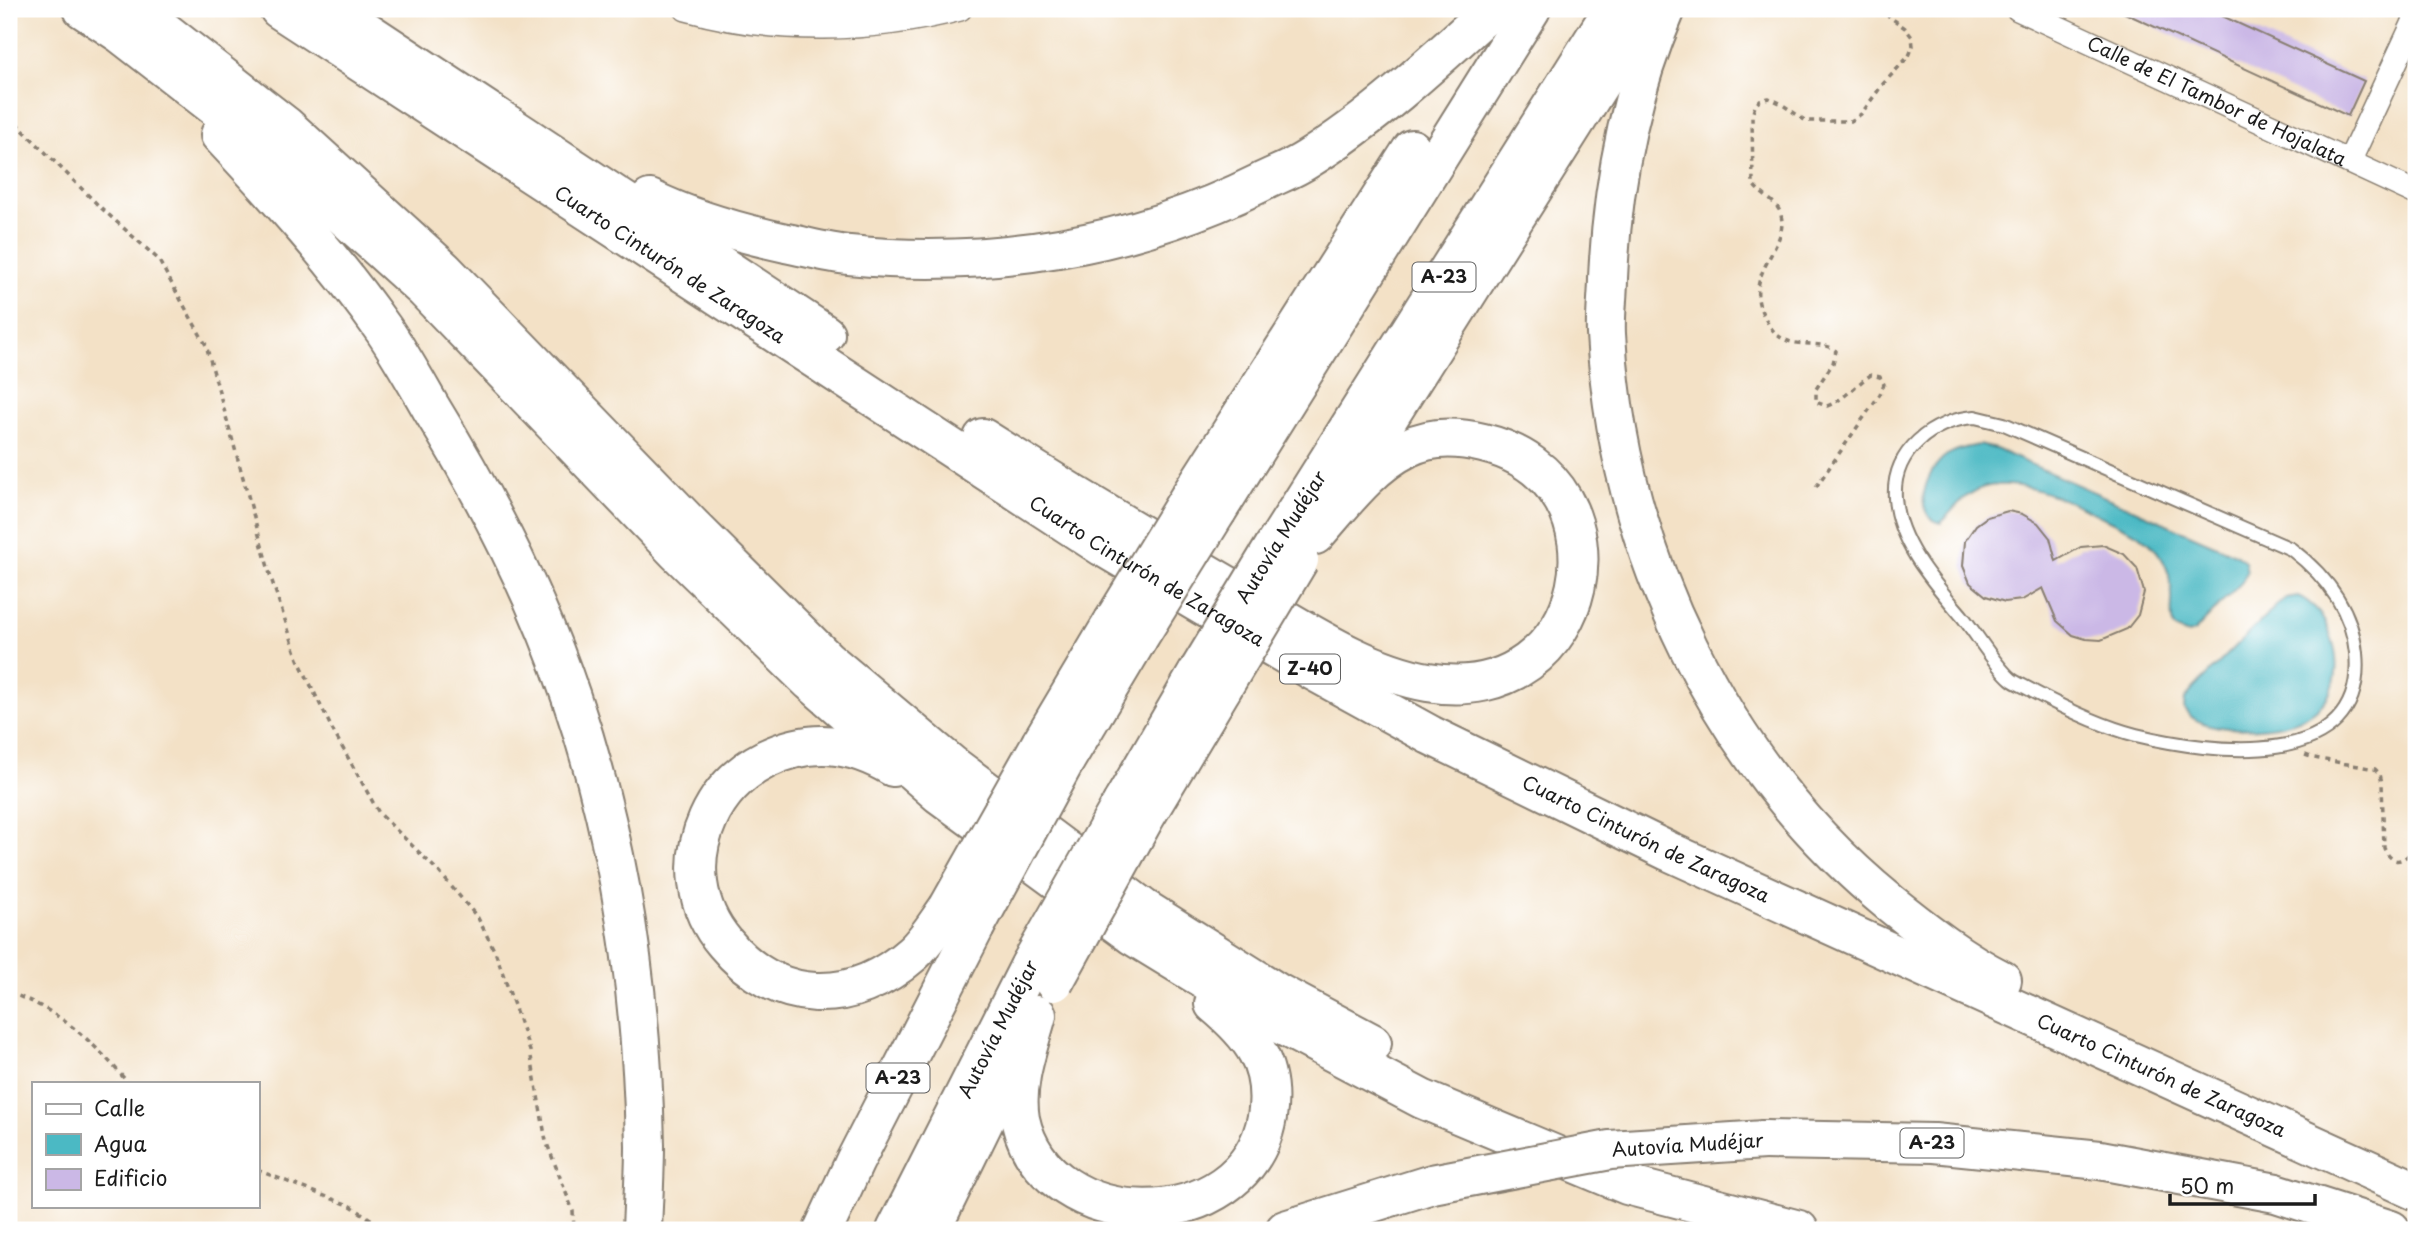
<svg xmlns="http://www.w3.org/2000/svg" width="2425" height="1239" font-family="'Playpen Sans',sans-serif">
<rect width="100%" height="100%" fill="#fff"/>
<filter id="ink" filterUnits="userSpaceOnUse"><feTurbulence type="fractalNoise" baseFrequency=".0143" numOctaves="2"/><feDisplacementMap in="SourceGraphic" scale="14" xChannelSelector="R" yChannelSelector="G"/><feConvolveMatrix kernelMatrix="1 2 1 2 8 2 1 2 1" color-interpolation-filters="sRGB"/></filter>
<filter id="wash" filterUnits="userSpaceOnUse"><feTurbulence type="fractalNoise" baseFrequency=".00686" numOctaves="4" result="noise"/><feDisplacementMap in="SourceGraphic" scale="28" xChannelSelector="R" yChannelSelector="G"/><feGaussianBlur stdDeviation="1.57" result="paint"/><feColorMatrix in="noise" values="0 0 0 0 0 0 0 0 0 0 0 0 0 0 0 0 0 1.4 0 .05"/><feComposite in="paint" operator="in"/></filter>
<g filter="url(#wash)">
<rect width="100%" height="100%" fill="#f3e1c6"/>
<path fill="#4bb9c4" stroke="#346a70" stroke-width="2" d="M 1979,445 L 1996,449 L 2235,554 L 2245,561 L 2247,572 L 2242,582 L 2194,632 L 2188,634 L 2174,628 C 2170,619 2172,610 2172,600 C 2173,570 2159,545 2132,531 C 2091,513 2021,470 1977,490 C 1962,497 1952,511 1941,523 C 1909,515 1927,468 1947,455 C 1957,449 1968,447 1979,445 Z
M 2298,596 C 2316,604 2325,619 2331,637 C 2344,672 2334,707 2296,721 C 2269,731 2200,735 2184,709 L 2185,699 L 2194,688 L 2277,605 L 2286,598 Z"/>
<g id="blocks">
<path fill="#cbb8e6" d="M 2116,9 L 2207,9 L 2364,81 L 2348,116 Z
M 2008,511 L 2022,514 L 2038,523 L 2050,538 L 2056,561 L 2081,547 L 2103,545 L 2124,554 L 2137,568 L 2144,592 L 2138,615 L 2127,629 L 2101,640 L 2086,639 L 2073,635 L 2057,621 L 2043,588 L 2022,600 L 2005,602 L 1986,596 L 1970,583 L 1963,566 L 1965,541 L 1976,525 L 1987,517 Z"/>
</g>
</g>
<g filter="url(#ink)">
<use href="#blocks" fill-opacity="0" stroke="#887e71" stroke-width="2"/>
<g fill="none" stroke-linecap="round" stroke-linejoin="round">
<g stroke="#887e71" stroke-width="16">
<path id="service" d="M 1975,417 L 2004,424 L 2291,549 C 2325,575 2352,609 2356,653 C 2368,775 2210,753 2136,735 C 2101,726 2066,709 2034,692 C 2027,687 2017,684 2011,679 C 1996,667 1975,632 1962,616 C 1934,583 1898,543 1895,498 C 1892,451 1933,420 1975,417 Z"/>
</g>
<g stroke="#887e71" stroke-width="26">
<g id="minor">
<path d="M 686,9 C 775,34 872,32 960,9"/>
<path id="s1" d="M 2018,9 L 2416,193"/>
<path d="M 2349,162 L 2416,18"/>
</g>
</g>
<g stroke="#887e71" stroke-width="42">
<g id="motorway">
<path d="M 83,9 L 121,34 L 268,148 L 425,290 L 677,552 L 811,682 L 939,794 L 1132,935 L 1266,1017 L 1422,1099 L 1627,1185 L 1799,1230"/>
<path d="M 136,9 L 286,126 L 444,270 L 691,525 L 826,659 L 952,765 L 1143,908 L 1278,993 L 1372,1043"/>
<path id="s2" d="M 279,9 L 1103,547 L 1310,669 L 1430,735 L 1668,851 L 2416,1191"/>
<path d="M 333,9 L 825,334"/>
<path d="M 1666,9 C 1629,94 1612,186 1608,278 C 1608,296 1605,315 1606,334 C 1618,552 1721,765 1890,903 C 1925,931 1962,960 2002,980"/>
<path d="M 220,135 C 278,197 335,260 384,330 C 401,355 416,382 431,408 C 487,499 537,596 571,697 C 620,840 642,995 645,1145 C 645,1173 643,1202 642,1230"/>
<path d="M 650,199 C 693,220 740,233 786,243 C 807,247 828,253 849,255 C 990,269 1133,246 1260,183 C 1276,175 1293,169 1308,159 C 1375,117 1434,62 1492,9"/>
<path d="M 983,438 C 1072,494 1162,548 1254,601 C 1308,632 1366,671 1428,682 C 1592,711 1639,480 1483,443 C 1458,437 1430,436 1407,448 C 1370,466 1342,505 1315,535"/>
<path d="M 1351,477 L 1647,9"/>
<path d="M 1190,496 L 1412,149"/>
<path d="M 1217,511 L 1531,9"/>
<path d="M 1275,545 L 1613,9"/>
<path d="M 1041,743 L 1113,622"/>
<path d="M 1065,761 L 1139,637"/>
<path d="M 893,767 C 850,742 812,737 766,759 C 740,772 720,792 708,819 C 689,861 695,908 725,943 C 777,1006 852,1007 912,954 C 926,942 937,923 948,908"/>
<path d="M 1122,803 L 1198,672"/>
<path d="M 1144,819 L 1223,687"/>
<path d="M 1037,1015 C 1028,1048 1014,1084 1020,1119 C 1046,1239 1246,1239 1267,1117 C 1275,1064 1251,1035 1214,1004"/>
<path d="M 1764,1140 L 1934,1143 L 2100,1160 L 2276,1193 L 2391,1230"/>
<path d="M 823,1230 L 855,1161 L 975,927"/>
<path d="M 896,1230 L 1030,965"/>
<path d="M 931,1230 L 1016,1056"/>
<path d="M 1285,1230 L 1432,1184"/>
</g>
</g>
<path stroke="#887e71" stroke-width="3.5" stroke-dasharray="5 5" stroke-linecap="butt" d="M 9,116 L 99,206 L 158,259 L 206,345 L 271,578 L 298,659 L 332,729 L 379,813 L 440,873 L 478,918 L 496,954 L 530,1051 L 546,1141 L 573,1211 L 574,1230
M 1816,487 L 1880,394 L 1884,384 L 1880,377 L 1871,375 C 1855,385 1844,400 1827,406 L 1816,402 L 1816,389 L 1833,363 L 1836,351 C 1821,339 1797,349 1780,337 C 1773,332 1768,324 1764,316 C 1741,274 1789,249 1781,215 C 1778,201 1761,196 1753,184 L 1752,116 L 1755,106 L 1760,100 L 1769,98 L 1780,103 L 1806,121 L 1851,121 L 1861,114 L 1883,84 L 1909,56 L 1913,46 L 1912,37 L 1905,28 L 1879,9
M 2305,755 L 2314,758 L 2375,769 L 2380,774 L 2382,783 L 2384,848 C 2394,869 2406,860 2416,846
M 9,993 C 58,1008 96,1044 128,1083
M 257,1170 L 351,1206 L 387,1230"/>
<use href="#service" stroke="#fff" stroke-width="12"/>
<use href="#minor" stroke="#fff" stroke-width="23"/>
<use href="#motorway" stroke="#fff" stroke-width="38"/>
<g stroke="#887e71" stroke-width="42" stroke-linecap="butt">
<g id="motorway-bridge">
<path d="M 1113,622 L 1190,496"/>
<path d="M 1139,637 L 1217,511"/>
<path d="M 1198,672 L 1275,545"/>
<path d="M 1223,687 L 1299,560"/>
<path d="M 948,908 L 1041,743"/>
<path d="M 975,927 L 1065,761"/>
<path d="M 1030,965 L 1122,803"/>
<path d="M 1054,982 L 1144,819"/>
<path id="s3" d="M 1432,1184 L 1610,1150 L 1764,1140"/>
</g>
</g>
<use href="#motorway-bridge" stroke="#fff" stroke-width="38"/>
</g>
</g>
<g text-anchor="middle" stroke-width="5" stroke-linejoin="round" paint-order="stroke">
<g fill="#fff" stroke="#606060" stroke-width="2">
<rect x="1412.5" y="262.5" width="63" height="29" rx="5"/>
<rect x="1280" y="654.5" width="60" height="29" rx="5"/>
<rect x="866.5" y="1063.5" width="63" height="29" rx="5"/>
<rect x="1900.5" y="1128.5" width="63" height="29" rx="5"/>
</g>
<g font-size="18" font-weight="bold" fill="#1c1c1c">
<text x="1444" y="283">A-23</text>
<text x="1310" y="675">Z-40</text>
<text x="898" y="1084">A-23</text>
<text x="1932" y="1149">A-23</text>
</g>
<g font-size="19" fill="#1c1c1c" stroke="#fff">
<text dy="7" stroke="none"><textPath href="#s1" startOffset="219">Calle de El Tambor de Hojalata</textPath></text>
<text dy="7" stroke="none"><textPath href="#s2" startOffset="467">Cuarto Cinturón de Zaragoza</textPath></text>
<text transform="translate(1281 537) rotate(-58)" y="7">Autovía Mudéjar</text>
<text dy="7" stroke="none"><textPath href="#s2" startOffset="1034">Cuarto Cinturón de Zaragoza</textPath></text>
<text dy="7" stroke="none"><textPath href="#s2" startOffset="1601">Cuarto Cinturón de Zaragoza</textPath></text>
<text transform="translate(998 1029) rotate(-63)" y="7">Autovía Mudéjar</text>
<text dy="7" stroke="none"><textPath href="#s2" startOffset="2168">Cuarto Cinturón de Zaragoza</textPath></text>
<text dy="7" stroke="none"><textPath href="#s3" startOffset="259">Autovía Mudéjar</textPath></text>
</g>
</g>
<rect width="2425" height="1239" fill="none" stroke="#fff" stroke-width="35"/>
<rect x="32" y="1082" width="228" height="126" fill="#ffffff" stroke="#a4a4a4" stroke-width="2"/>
<rect x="46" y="1104" width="35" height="10" fill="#ffffff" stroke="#a4a4a4" stroke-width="2"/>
<text x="94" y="1116" font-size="21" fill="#1c1c1c">Calle</text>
<rect x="46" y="1134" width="35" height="21" fill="#4bb9c4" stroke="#a4a4a4" stroke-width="2"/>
<text x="94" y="1152" font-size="21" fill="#1c1c1c">Agua</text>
<rect x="46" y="1169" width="35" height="21" fill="#cbb8e6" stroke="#a4a4a4" stroke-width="2"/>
<text x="94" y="1186" font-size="21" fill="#1c1c1c">Edificio</text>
<path d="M2170 1194v10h145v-10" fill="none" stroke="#1c1c1c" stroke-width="3.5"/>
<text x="2180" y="1194" font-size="21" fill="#1c1c1c" stroke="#ffffff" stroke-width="5" paint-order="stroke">50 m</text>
</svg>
